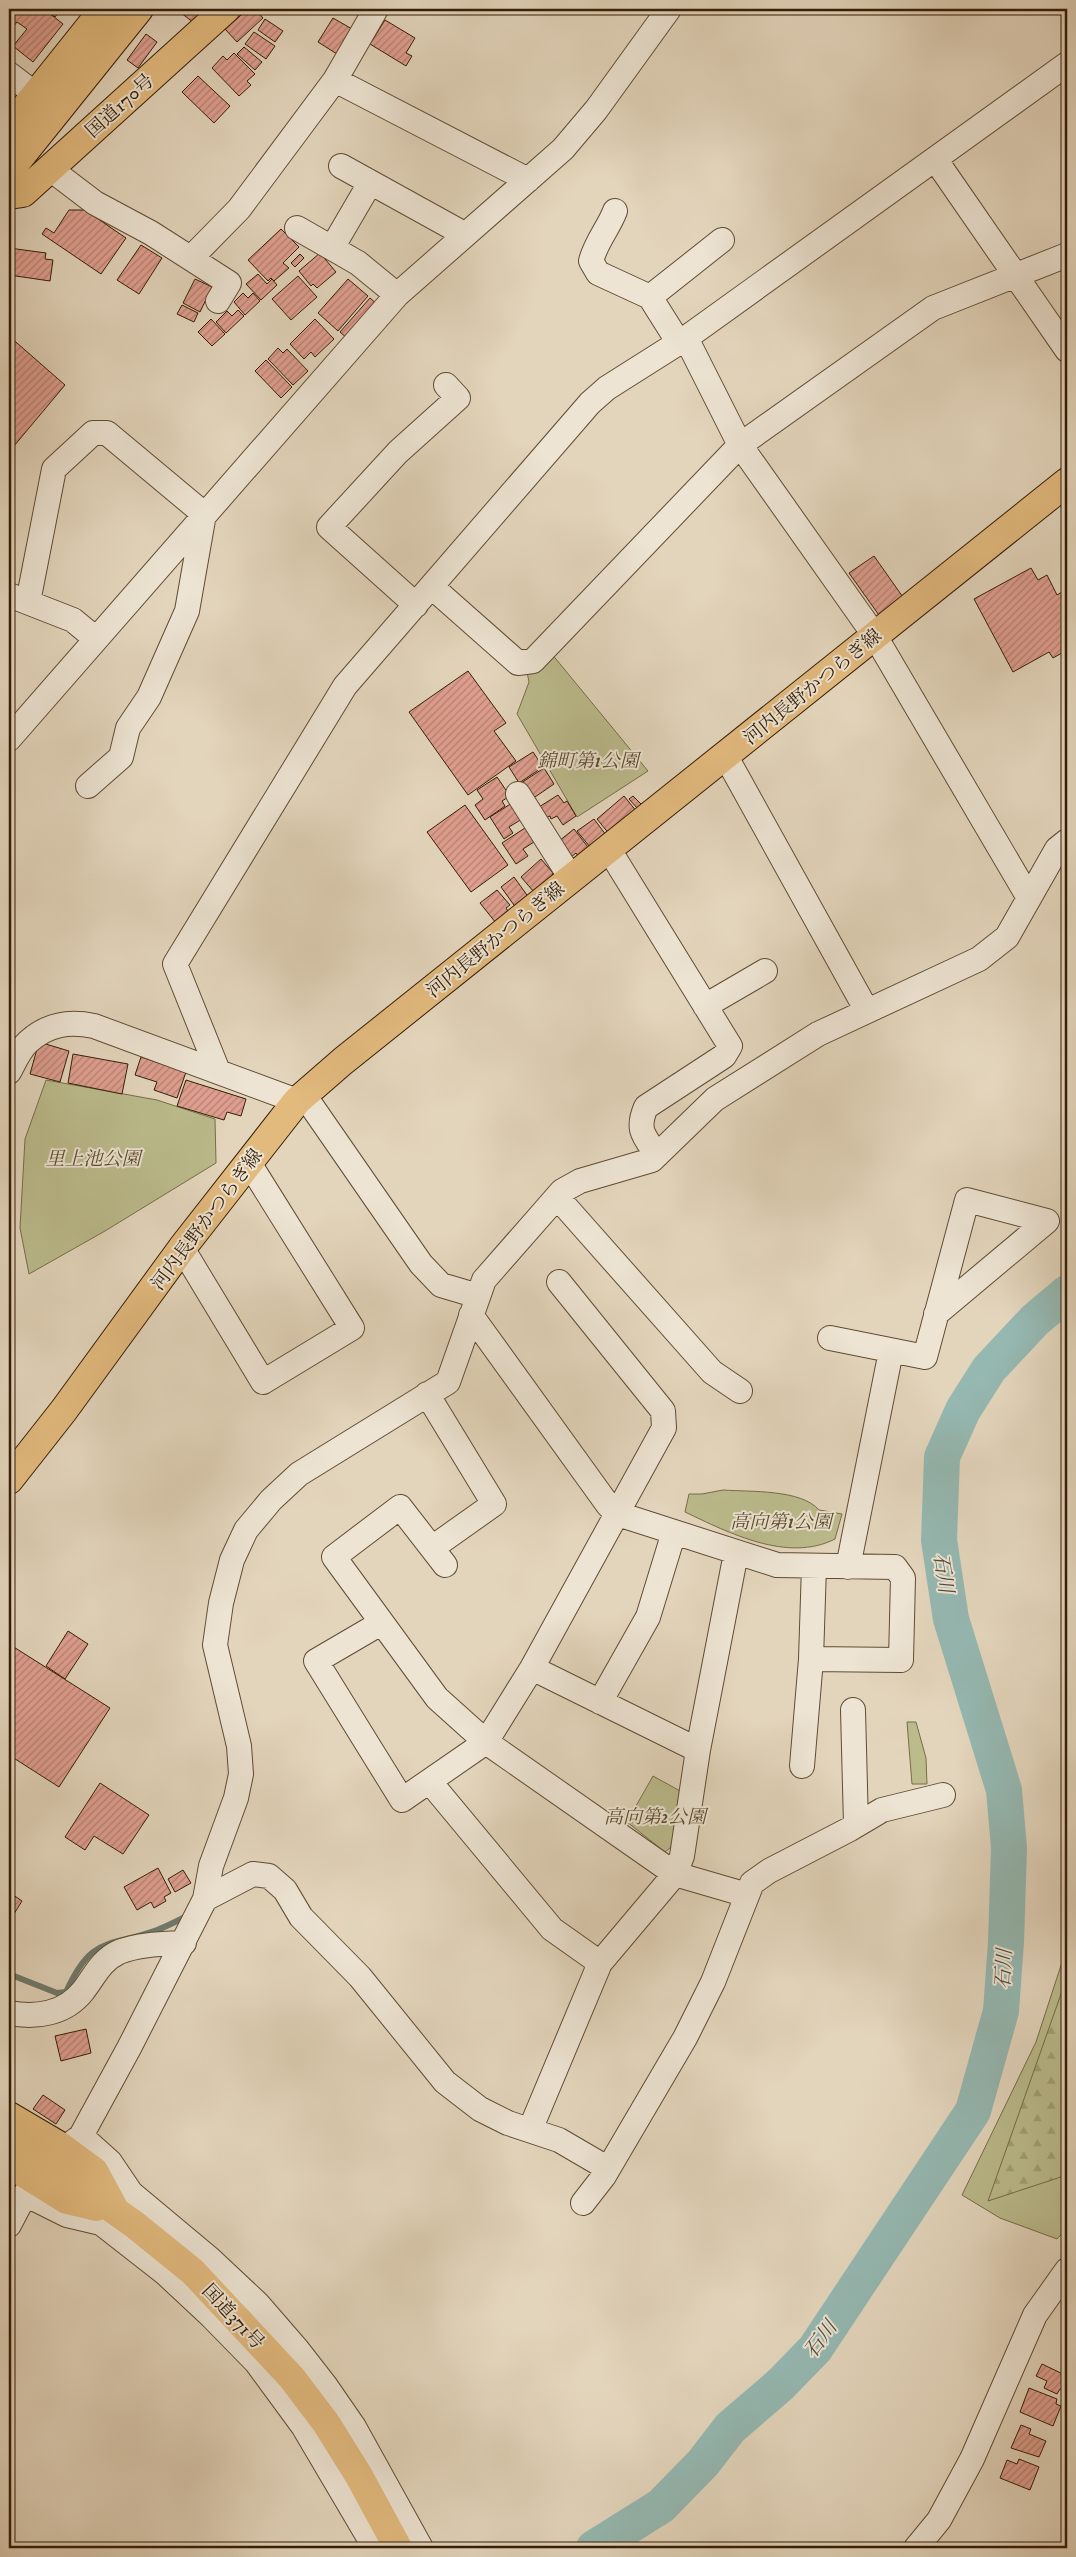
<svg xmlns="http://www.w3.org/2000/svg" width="1076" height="2557" font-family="'IM FELL DW Pica','Noto Serif JP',serif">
<defs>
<pattern id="forest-firs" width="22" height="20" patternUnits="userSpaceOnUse" patternTransform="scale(1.25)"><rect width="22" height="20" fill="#bbbb8c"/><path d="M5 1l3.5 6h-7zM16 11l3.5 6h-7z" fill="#a1a077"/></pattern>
<pattern id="building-hatch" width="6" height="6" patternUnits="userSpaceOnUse" patternTransform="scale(1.25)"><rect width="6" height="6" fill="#e09f90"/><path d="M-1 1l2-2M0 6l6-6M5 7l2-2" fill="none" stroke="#b68174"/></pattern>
</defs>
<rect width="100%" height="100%" fill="#e3d5bc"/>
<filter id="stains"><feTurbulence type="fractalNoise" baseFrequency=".004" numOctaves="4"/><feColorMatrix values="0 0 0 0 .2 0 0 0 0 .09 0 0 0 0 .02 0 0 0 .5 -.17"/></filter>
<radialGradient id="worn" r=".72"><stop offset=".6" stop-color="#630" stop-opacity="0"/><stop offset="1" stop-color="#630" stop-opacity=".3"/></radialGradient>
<path fill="#bbbb8c" stroke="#786c49" d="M 551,653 L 648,771 L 577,817 L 517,714 L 529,682 L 527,672 Z
M 46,1080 L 157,1100 L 215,1119 L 216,1163 L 105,1231 L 29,1274 L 20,1228 L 25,1139 Z
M 723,1490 C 750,1492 801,1489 819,1510 L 842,1514 L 835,1539 C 788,1563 729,1533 685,1512 L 689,1494 L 702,1494 Z
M 907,1722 L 916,1722 L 926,1758 L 927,1784 L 912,1784 Z
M 653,1776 L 682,1792 L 671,1847 L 665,1852 L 627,1822 Z
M 1067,1934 L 1067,2228 L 1057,2239 L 1000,2218 L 962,2195 L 1036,2042 L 1066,1950 Z"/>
<path fill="url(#forest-firs)" stroke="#786c49" d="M 1067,1977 L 1067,2175 L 988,2201 Z"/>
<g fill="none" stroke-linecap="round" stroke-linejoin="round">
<path stroke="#6e7a6d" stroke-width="6" d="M 9,1974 L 57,1993 L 66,1992 C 92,1935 107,1948 157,1930 C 168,1926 179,1920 189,1915"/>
<path stroke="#95b8b1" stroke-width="36" d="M 594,2548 L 661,2506 L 703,2463 L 730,2428 L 781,2384 L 815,2349 L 973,2111 L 1001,2011 L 1006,1942 L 1009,1848 L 1004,1790 L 951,1619 L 939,1540 L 942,1457 L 963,1410 L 989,1369 L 1035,1320 L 1067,1293"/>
</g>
<path fill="url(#building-hatch)" stroke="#341d06" d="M 9,9 L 44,9 L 63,24 L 33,62 L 13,46 L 27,29 L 17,22 L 9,32 Z
M 45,9 L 61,9 L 55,17 Z
M 176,9 L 206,9 L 194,23 Z
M 248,9 L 255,9 L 263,18 L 237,42 L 225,29 Z
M 333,18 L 352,29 L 337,54 L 318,42 Z
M 265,19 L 283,31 L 275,42 L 258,30 Z
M 385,20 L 415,38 L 406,53 L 412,56 L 406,66 L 370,44 Z
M 254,32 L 275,46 L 266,59 L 245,44 Z
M 146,34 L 157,42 L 138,68 L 127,60 Z
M 244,47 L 262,62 L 255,70 L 237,54 Z
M 234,53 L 255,74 L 247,81 L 251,85 L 239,96 L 212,68 L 223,56 L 227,60 Z
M 198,76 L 230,106 L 214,123 L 182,92 Z
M 69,210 L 85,210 L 126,238 L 101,274 L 42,234 L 46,228 L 54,233 Z
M 281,229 L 299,247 L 283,263 L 289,268 L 274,281 L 271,278 L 268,281 L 248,260 Z
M 141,245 L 162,258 L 139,294 L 117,280 Z
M 9,248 L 46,253 L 45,259 L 53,260 L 50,281 L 9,275 Z
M 320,253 L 336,272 L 317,288 L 313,284 L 311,286 L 299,271 Z
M 300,254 L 304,258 L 295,267 L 291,263 Z
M 258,274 L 267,284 L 272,279 L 277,285 L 261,300 L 246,284 Z
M 298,276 L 317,297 L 291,320 L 272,299 Z
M 195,279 L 212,287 L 200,312 L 183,303 Z
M 348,279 L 368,296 L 338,331 L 318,313 Z
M 243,293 L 248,298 L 253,293 L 260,301 L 245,315 L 234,302 Z
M 370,298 L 379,306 L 349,340 L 340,332 Z
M 182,305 L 198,313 L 194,322 L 177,314 Z
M 238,310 L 244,316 L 226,333 L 216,322 L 227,311 L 232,316 Z
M 211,319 L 225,334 L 212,346 L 198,332 Z
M 315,319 L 334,339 L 315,357 L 311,352 L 304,359 L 290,344 Z
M 9,336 L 65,385 L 9,452 Z
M 278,348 L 283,353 L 287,349 L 308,371 L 293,385 L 268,359 Z
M 266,360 L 292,387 L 281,398 L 255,371 Z
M 874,556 L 905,600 L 881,618 L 849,573 Z
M 1031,568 L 1038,580 L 1047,575 L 1057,595 L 1062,592 L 1067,602 L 1067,650 L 1053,658 L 1049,652 L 1013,672 L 974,599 Z
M 468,671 L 506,723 L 494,731 L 516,761 L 468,795 L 409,712 Z
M 533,752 L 543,767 L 519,783 L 509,767 Z
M 544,768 L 554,784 L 532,799 L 521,783 Z
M 497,777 L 510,796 L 502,801 L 505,806 L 485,820 L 475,805 L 483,799 L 477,790 Z
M 558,795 L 564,803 L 567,801 L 576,816 L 563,825 L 557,816 L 551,819 L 550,816 L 546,818 L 539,807 Z
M 624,796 L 637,812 L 610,835 L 597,819 Z
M 633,796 L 642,805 L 638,809 L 629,799 Z
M 512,803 L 522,819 L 509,827 L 513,833 L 504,839 L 490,817 Z
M 465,805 L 508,865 L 471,892 L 427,832 Z
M 594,819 L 609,839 L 594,852 L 577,831 Z
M 525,828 L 534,842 L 523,849 L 528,856 L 516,864 L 502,843 Z
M 574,829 L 591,851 L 580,859 L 576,853 L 571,857 L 559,841 Z
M 541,859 L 553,873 L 551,878 L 534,892 L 521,877 Z
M 514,877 L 532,902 L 519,912 L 501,887 Z
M 497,890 L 510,905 L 506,908 L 513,918 L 500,928 L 480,903 Z
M 39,1042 L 69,1051 L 60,1082 L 30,1074 Z
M 73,1054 L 128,1064 L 122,1094 L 68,1083 Z
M 141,1057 L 186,1072 L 177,1098 L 154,1090 L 157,1082 L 135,1075 Z
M 186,1080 L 246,1099 L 241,1116 L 227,1112 L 224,1120 L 177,1106 Z
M 68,1631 L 88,1644 L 65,1679 L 46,1666 Z
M 9,1644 L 110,1708 L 59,1787 L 9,1755 Z
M 100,1783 L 149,1815 L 123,1854 L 94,1836 L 85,1850 L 65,1837 Z
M 158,1868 L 171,1893 L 164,1897 L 166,1901 L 154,1908 L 151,1902 L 137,1910 L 124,1887 Z
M 183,1870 L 191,1883 L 175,1892 L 168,1879 Z
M 9,1892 L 22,1901 L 9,1922 Z
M 86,2029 L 91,2053 L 61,2061 L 55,2036 Z
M 43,2095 L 65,2110 L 56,2124 L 33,2109 Z
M 1042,2364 L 1067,2376 L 1067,2388 L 1060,2389 L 1057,2394 L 1044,2388 L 1047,2381 L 1036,2376 Z
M 1029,2388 L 1057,2399 L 1056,2404 L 1061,2406 L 1053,2426 L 1020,2412 Z
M 1021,2425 L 1031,2429 L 1029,2434 L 1046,2441 L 1039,2457 L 1011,2448 Z
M 1019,2459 L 1039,2467 L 1030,2490 L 1000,2478 L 1007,2460 L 1017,2464 Z"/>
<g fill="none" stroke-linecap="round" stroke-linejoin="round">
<g stroke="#604b34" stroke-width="26">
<path id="minor" d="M 9,74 L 51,106
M 335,80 L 528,180
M 935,159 L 1067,350
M 341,166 L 464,234
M 49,168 L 95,203 L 151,233 L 229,283 L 218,301
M 615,211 C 608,229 596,242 591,261 L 598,273 L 650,297 L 679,343
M 297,228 L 358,263 L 397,295
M 332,248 L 370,183
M 191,258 L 239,209 L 335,80 L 376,9
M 650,297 L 722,240
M 686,338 L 740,445 L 875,636 L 1029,898
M 432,587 L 518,663 L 533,661 L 740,445 L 933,308 L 1067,255
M 9,595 L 73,620 L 96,639
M 28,602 L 54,469 L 93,433 L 107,433 L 204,514 L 187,611 L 149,697 L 128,728 L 121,757 L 88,786
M 416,605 L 329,527 L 398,452 L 458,398 L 446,385
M 9,739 L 397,295 L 563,149 L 596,110 L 669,9
M 725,755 L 867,1011
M 518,794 L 571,878
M 608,848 L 730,1046 L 724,1056 L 646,1107 C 636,1130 644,1136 657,1155
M 705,1006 L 765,971
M 218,1071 L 175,964 L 345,686 L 590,403 L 607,388 L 686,338 L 1067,64
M 9,1072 C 14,1063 20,1049 28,1042 C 48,1024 69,1021 94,1026 L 297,1101
M 304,1095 L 421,1264 L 441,1285 L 478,1296
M 557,1197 L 712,1372 L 740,1391
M 182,1248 L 263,1382 L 352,1328 L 249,1163
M 471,1315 L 608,1505 L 618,1514 L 777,1565 L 895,1567 L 903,1578 L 901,1660 L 811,1659
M 830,1338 L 925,1357 L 967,1200 L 1047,1221 L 936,1314
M 427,1394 L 494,1504 L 432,1548
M 445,1565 L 400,1507 L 334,1557 L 437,1698 L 486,1742 L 675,1874 L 747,1895
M 848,1567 L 891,1351
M 381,1623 L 316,1661 L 402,1800 L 486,1742 L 532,1668 L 664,1428 L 663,1411 L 559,1282
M 532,1668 L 698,1750
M 600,1702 L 648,1617 L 674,1532
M 853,1710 L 856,1825
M 802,1766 L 811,1659 L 814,1566
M 430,1782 L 552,1929 L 600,1963
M 205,1899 L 253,1874 L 269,1876 L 285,1890 L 301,1917 L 360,1977 L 445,2082 L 480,2109 L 508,2123 L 559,2140 L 607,2168
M 9,2013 C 36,2018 65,2014 83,1991 C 94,1977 101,1960 119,1952 C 139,1944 163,1944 184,1943
M 530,2130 L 600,1963 L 675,1874 L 682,1856 L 698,1750 L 736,1553
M 81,2136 L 110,2162 L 131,2193 L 210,2259 L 258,2304 L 297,2349 L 325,2385 L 354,2427 L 421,2548
M 72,2143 L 81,2136 L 129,2048 L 205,1899 L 211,1866 L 236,1798 L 241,1774 L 239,1746 L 215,1645 L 221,1603 L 232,1560 L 246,1530 L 271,1500 L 299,1474 L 448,1382 L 484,1280 L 562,1191 L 580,1181 L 652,1160 L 715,1099 L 818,1034 L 979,959 L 1007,937 L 1057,849 L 1067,841
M 25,2194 L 67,2215 L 101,2223 L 165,2273 L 211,2316 L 256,2362 L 303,2426 L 375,2548
M 583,2203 L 604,2176 L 685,2038 L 713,1982 L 752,1883 L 769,1871 L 850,1829 L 882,1810 L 943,1795
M 9,2225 L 28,2189
M 916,2548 L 939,2520 L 972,2459 L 1035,2315 L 1067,2270"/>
</g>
<g stroke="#341d06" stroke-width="30">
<path id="major" d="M 9,1480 L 64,1410 L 182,1248 L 297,1101 L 343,1061 L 1067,482"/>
</g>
<g stroke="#341d06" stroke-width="30">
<path id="highway" d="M 9,128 L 104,9
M 9,171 L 139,9
M 9,195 L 23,193 L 226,9
M 9,2116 L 60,2146 L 94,2171 L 113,2206
M 9,2141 L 45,2161 L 135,2225 L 193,2272 L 292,2378 L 326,2423 L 359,2476 L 398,2548
M 9,2164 L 67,2200 L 96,2207"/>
</g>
<use href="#minor" stroke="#ede4d3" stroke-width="24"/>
<use href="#major" stroke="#e2ba7e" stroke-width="28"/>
<use href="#highway" stroke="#e2ba7e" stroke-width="28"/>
</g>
<g text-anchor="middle" stroke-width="4" stroke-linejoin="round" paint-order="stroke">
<g font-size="19" fill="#341d06" stroke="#ede4d3">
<text transform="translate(119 105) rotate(-42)" y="7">国道170号</text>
<text transform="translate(812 686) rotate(-39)" y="7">河内長野かつらぎ線</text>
<text transform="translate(495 939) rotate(-39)" y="7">河内長野かつらぎ線</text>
<text transform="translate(206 1219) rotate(-53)" y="7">河内長野かつらぎ線</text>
<text transform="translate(234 2316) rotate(47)" y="7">国道371号</text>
</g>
<g font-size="19" font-style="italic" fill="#5c4c2e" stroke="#ede4d3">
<text x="588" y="767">錦町第1公園</text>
<text x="93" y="1165">里上池公園</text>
<text x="781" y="1528">高向第1公園</text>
<text x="655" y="1823">高向第2公園</text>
</g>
<g font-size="20" font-style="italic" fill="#514c39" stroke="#ede4d3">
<text transform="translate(944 1573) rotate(81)" y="7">石川</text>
<text transform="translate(1003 1969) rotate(-87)" y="7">石川</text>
<text transform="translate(820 2339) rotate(-53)" y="7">石川</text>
</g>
</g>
<rect width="1076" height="2557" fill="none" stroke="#e3d5bc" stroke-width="30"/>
<rect x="10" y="10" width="1056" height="2537" fill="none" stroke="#341d06" stroke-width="2.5"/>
<rect x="15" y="15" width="1046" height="2527" fill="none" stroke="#341d06"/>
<rect width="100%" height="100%" filter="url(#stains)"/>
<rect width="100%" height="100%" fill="url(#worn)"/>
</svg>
